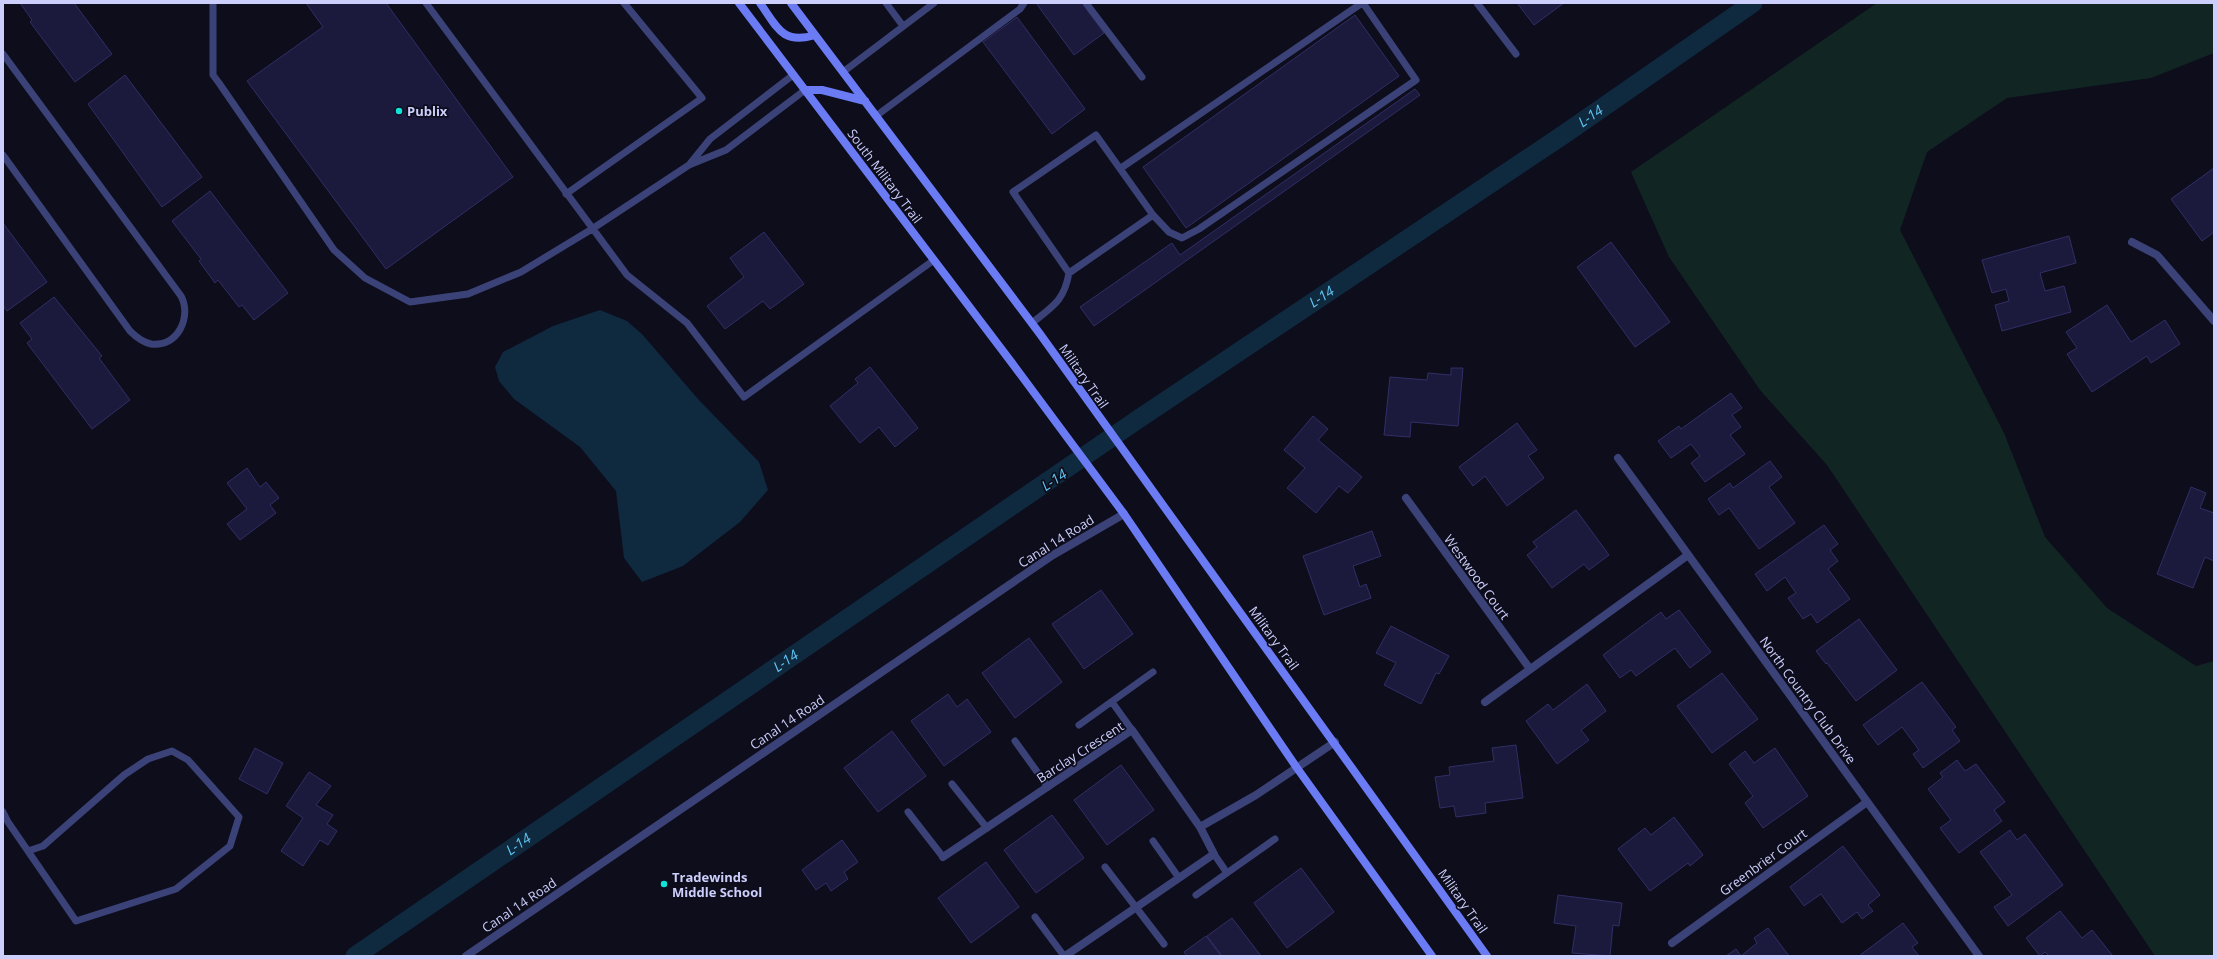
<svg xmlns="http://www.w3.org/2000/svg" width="2217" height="959" font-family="'Open Sans',sans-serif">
<rect width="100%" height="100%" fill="#0d0d1c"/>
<path fill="#112622" d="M 1877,3 L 2214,3 L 2214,53 L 2151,78 L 2007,98 L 1927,152 L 1900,230 L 2004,433 L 2045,537 L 2107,608 L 2196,666 L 2214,661 L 2214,956 L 2155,956 L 1827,465 L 1760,390 L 1669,257 L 1631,172 Z"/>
<path fill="#0f293e" d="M 600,310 L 627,321 L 642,334 L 698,399 L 759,462 L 768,490 L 740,522 L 683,566 L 642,582 L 624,558 L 616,491 L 580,447 L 514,399 L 499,381 L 495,367 L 503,352 L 553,326 Z"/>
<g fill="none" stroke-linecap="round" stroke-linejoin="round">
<path stroke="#0f293e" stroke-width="19" id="s1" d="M 355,956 L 1137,420 L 1566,133 L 1753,3"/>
</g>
<path fill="#1c1a3c" stroke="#312e66" d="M 20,3 L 74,3 L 112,54 L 75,82 L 30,22 L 32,20 Z
M 306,3 L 386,3 L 513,177 L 386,269 L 247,81 L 323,27 Z
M 1036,3 L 1082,3 L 1104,33 L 1074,55 Z
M 1517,3 L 1564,3 L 1534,25 Z
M 1355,15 L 1399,76 L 1186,228 L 1143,167 Z
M 1017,17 L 1085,109 L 1052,134 L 983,42 Z
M 125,75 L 202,177 L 162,207 L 88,104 Z
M 1415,89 L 1420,95 L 1094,326 L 1080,307 L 1172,243 L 1180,255 Z
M 2214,168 L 2214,232 L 2202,241 L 2171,199 Z
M 210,191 L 288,293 L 254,320 L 242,305 L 239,307 L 218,280 L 215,283 L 199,261 L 201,259 L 172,221 Z
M 3,223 L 47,282 L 7,311 L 3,306 Z
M 764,232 L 804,284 L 770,309 L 763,301 L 725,329 L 707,306 L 744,277 L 730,258 Z
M 2069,236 L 2076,263 L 2040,273 L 2045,291 L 2064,286 L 2071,312 L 2002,331 L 1995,305 L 2009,301 L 2006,289 L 1992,293 L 1982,260 Z
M 1611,242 L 1670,322 L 1635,347 L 1577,267 Z
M 54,297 L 102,356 L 99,358 L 130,400 L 92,429 L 27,343 L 32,339 L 20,323 Z
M 2107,305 L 2131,342 L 2165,320 L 2180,344 L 2151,363 L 2147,356 L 2092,392 L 2067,354 L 2077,348 L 2066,332 Z
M 870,367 L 918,428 L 895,447 L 879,427 L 860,443 L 830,406 L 858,383 L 855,379 Z
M 1451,368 L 1463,368 L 1458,426 L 1411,422 L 1410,437 L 1384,435 L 1390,377 L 1427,380 L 1428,373 L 1451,375 Z
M 1731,393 L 1742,408 L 1732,415 L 1741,427 L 1730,435 L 1745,454 L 1705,482 L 1691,463 L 1700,456 L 1691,444 L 1671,458 L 1658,441 L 1679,426 L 1681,429 Z
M 1313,416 L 1328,429 L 1318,440 L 1362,477 L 1348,493 L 1339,486 L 1316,513 L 1287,488 L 1305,468 L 1284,450 Z
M 1517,423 L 1537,450 L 1528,456 L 1544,478 L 1507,506 L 1485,476 L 1473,486 L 1459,467 Z
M 1770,461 L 1782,477 L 1769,487 L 1795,523 L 1759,549 L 1729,508 L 1719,515 L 1708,499 L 1730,483 L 1733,488 Z
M 247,468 L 260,487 L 266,482 L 279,498 L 270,505 L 276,513 L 240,540 L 227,524 L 247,509 L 227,483 Z
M 2191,487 L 2206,493 L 2200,508 L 2214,513 L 2214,561 L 2205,557 L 2193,588 L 2157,574 Z
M 1576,510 L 1609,555 L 1589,570 L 1584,564 L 1552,588 L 1527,555 L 1537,547 L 1533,542 Z
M 1824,525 L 1838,544 L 1830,550 L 1838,561 L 1828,569 L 1850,599 L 1817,623 L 1811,614 L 1803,619 L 1788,598 L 1796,593 L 1785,577 L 1767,591 L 1755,574 Z
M 1372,531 L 1381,556 L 1353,566 L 1360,587 L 1366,584 L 1371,598 L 1324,615 L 1303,556 Z
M 1101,590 L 1133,634 L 1084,669 L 1052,624 Z
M 1679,610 L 1711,652 L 1690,668 L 1675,648 L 1636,676 L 1631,670 L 1620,678 L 1603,655 L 1661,612 L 1666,619 Z
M 1859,619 L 1897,670 L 1856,701 L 1827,663 L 1826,664 L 1816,651 Z
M 1391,626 L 1449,656 L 1439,674 L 1436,673 L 1421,704 L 1384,685 L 1396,663 L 1376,653 Z
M 1029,638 L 1062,682 L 1015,718 L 982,673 Z
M 1722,673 L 1758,719 L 1712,753 L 1677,706 Z
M 1922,682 L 1956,727 L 1952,730 L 1960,741 L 1923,768 L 1913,754 L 1919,750 L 1902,727 L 1878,745 L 1863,725 Z
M 1587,684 L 1606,711 L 1581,730 L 1589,740 L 1557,764 L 1526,721 L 1548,704 L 1553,710 Z
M 948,694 L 957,707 L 967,699 L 991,732 L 944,766 L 911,721 Z
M 892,731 L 926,776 L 878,812 L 844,768 Z
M 1516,745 L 1523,798 L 1485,803 L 1486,813 L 1456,817 L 1454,806 L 1440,808 L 1435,777 L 1450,775 L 1449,767 L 1494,761 L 1492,748 Z
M 255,748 L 283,763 L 267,794 L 239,779 Z
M 1775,748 L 1808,796 L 1763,828 L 1745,803 L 1753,796 L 1729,764 L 1745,751 L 1754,763 Z
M 1957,760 L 1965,771 L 1976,764 L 2005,802 L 1994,810 L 2002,821 L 1959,853 L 1940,828 L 1951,820 L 1928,789 L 1943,777 L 1940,773 Z
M 1121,765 L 1154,810 L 1107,845 L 1074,800 Z
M 309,772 L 331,786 L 316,805 L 333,815 L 327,824 L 337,831 L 328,845 L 320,840 L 303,866 L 281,851 L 303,818 L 286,806 Z
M 1052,815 L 1084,858 L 1036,893 L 1004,850 Z
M 1674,817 L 1703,855 L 1690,866 L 1688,863 L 1650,891 L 1618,849 L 1645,828 L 1651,835 Z
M 2010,830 L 2017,840 L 2025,834 L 2063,885 L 2008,926 L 1994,907 L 2012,895 L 1980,852 Z
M 842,840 L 858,862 L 844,872 L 848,879 L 831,891 L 826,883 L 816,890 L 802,870 Z
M 1843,846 L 1880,895 L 1868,905 L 1873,911 L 1862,919 L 1857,912 L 1842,923 L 1821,894 L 1804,906 L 1790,887 Z
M 986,862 L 1019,907 L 971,943 L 938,898 Z
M 1301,868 L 1334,912 L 1287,948 L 1254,903 Z
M 1558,895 L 1622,903 L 1619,926 L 1613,925 L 1610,956 L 1572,953 L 1576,926 L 1554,923 Z
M 2060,911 L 2082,938 L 2092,930 L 2113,956 L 2049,956 L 2045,952 L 2040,956 L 2026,938 Z
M 1232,918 L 1261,956 L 1222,956 L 1207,936 Z
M 1903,923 L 1918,943 L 1912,947 L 1919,956 L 1859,956 Z
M 1768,928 L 1789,956 L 1726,956 L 1736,949 L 1741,956 L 1757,943 L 1754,938 Z
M 1206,936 L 1221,956 L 1187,956 L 1184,952 Z"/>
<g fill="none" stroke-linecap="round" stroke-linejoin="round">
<path stroke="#3b4278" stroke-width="7" d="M 213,3 L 213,75 L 219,83 L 334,250 L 365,278 L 410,302 L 468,294 L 521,272 L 592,229 L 689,165 L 726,150 L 805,90
M 426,3 L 627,275 L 687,323 L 744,397 L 934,260
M 886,3 L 903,26
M 1086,3 L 1142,77
M 1477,3 L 1516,54
M 3,54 L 181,296 C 192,316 178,348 151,344 C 142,342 136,337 130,331 L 3,155
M 843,72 L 934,3
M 876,116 L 1020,9 L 1024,3
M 689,165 L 710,139 L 793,75
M 1121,168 L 1362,3
M 566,194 L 702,98 L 624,3
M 1069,273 L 1153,215
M 1032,323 C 1053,306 1064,301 1069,273 L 1013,192 L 1096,135 L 1153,215 L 1169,232 L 1182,238 L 1199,229 L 1416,80 L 1363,3
M 1112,702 L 1132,730
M 1079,725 L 1153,672
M 1015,741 L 1048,787
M 952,784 L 987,828
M 3,812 L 8,822 L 76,921 L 176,889 L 230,846 L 239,817 L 188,760 L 172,751 L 148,759 L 124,775 L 43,846 L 28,851
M 908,812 L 943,857
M 1153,841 L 1179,878
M 1214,854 L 1227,873 L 1275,839
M 1105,867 L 1164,944
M 1196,895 L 1227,873
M 1035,917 L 1064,956"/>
<path stroke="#3b4278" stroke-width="8" d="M 2132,242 L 2157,255 L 2214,321
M 1618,458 L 1979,956
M 1406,498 L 1530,669
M 1485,702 L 1688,555
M 1200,827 L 1256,795 L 1335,742
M 943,857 L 1132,730 L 1200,827 L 1214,854 L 1065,956
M 1672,943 L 1867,802
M 466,956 L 1053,555 L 1124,514"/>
<path stroke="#6a7bf4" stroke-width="8" d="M 739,3 L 1012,363 L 1124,514 L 1297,768 L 1432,956
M 760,3 C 777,27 782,45 815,35
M 791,3 L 1040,334 L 1487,956
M 805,90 L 822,90 L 865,101"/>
</g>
<g fill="#11e3d9" stroke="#0d0d1c" stroke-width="1.5">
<circle cx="399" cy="111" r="4"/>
<circle cx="664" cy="884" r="4"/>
</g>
<g text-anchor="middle" stroke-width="3.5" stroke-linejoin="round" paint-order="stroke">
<g font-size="13" font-weight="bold" fill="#cccefb" stroke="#0d0d1c" text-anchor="start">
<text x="407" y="116">Publix</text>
<text x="672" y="882">Tradewinds<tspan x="672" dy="15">Middle School</tspan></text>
</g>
<g font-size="13" fill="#cccefb" stroke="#0d0d1c">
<text transform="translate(885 176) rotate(53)" y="5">South Military Trail</text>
<text transform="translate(1084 376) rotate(55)" y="5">Military Trail</text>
<text transform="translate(1056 541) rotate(-32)" y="5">Canal 14 Road</text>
<text transform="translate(1477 577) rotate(54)" y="5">Westwood Court</text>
<text transform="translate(1274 638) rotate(54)" y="5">Military Trail</text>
<text transform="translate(1808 700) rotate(54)" y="5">North Country Club Drive</text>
<text transform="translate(787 722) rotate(-34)" y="5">Canal 14 Road</text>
<text transform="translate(1080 752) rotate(-33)" y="5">Barclay Crescent</text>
<text transform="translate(1763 862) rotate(-36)" y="5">Greenbrier Court</text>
<text transform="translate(1463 901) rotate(55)" y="5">Military Trail</text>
<text transform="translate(519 905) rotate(-34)" y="5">Canal 14 Road</text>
</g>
<g font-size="14" font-style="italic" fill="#62c5f3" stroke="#0d0d1c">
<text dy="5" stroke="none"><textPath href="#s1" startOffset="1494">L-14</textPath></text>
<text dy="5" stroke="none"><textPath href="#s1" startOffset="1170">L-14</textPath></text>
<text transform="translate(1054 480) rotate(-34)" y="5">L-14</text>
<text dy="5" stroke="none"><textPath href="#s1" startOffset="522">L-14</textPath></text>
<text dy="5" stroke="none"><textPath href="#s1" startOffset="198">L-14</textPath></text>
</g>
</g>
<rect width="2217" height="959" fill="none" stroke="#cccefb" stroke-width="8"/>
</svg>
